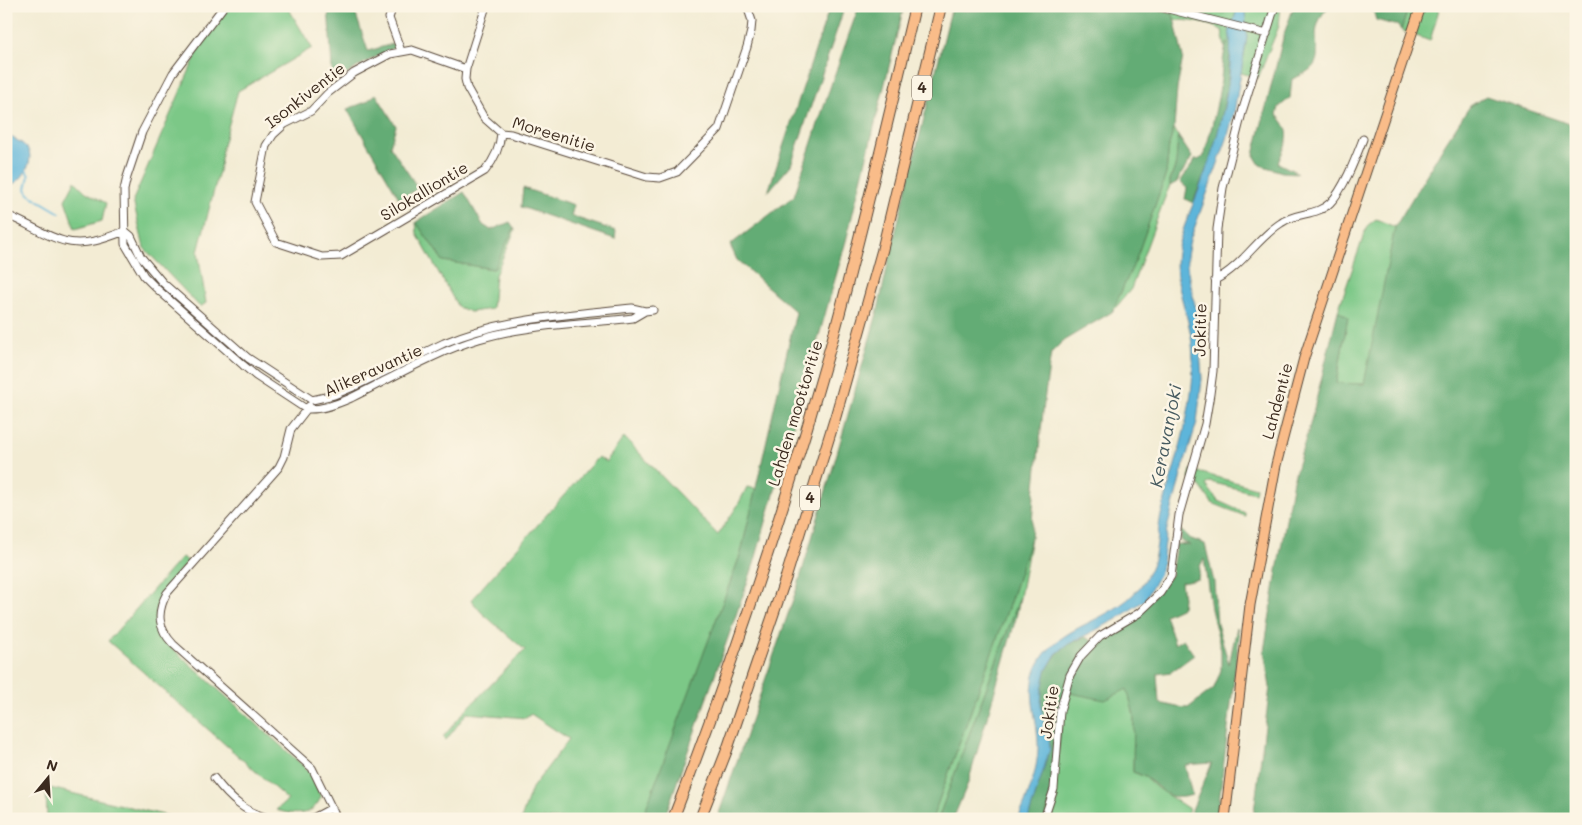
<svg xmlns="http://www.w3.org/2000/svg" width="1582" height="825" font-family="Mali,sans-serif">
<rect width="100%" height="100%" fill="#fcf5e5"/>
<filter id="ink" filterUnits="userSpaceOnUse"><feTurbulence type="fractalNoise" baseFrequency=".02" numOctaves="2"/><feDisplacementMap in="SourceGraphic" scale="10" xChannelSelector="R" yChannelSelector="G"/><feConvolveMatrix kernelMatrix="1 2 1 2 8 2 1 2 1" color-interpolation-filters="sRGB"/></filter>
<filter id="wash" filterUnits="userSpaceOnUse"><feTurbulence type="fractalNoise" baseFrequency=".0096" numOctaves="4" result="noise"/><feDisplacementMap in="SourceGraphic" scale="20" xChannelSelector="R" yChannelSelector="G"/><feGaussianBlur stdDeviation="1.12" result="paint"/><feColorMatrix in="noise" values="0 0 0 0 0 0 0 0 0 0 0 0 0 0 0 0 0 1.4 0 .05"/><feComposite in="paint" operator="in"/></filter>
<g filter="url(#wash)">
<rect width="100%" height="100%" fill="#f3ecd4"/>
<path fill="#7bc887" stroke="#5b7952" d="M 229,6 L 287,6 L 312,48 L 238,91 L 222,149 L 220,167 L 198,252 L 206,303 L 200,307 L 144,248 L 133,200 L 201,44 Z
M 1169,6 L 1194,6 L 1224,13 L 1226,6 L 1238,6 L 1234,19 L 1229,29 L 1231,45 L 1228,42 L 1225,48 L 1222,30 C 1207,23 1191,20 1175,20 Z
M 1246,6 L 1281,6 L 1279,26 L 1258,78 L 1241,73 L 1247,38 L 1245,11 Z
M 1409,6 L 1440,6 L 1430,41 L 1401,30 Z
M 1174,128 L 1178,136 L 1176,164 L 1170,181 L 1170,186 L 1167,192 L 1131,289 L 1112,312 L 1136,259 L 1166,174 L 1169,145 Z
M 75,181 L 86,192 L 106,203 L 102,221 L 75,229 L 65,200 Z
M 1376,219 L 1395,227 L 1365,384 L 1336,384 L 1348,317 L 1338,311 L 1367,226 Z
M 416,222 L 443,261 L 493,269 L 514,228 L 515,230 L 495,275 L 492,309 L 470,312 L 458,307 L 417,234 Z
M 624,437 L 718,535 L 738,505 L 747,487 L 756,489 L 741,553 L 643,819 L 521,819 L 532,788 L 569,739 L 531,714 L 526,718 L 467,713 L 446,740 L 443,737 L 464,712 L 525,650 L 482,613 L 471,600 L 598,457 L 606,462 Z
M 1191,470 L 1256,488 L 1255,493 L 1210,482 L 1206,485 L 1218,501 L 1245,513 L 1245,516 L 1212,503 L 1197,482 L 1189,479 Z
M 1031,538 L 1020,597 L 938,819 L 932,819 L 1008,608 Z
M 182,557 L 188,561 C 166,587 144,605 163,640 L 309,771 L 321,797 C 312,818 294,815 276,810 L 288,800 L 108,641 Z
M 1128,689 L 1134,715 L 1133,772 L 1145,777 L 1157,788 L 1189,809 L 1186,819 L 1044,819 L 1065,691 Z
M 46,787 L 180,819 L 47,819 Z"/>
<path fill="#64ac74" stroke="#506b49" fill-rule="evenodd" d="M 328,6 L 355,6 L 354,9 L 368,51 L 396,43 L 395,47 L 359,66 L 333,84 Z
M 821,6 L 845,6 L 791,165 L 768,192 L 829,9 Z
M 859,6 L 904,6 L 846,241 L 754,564 L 664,819 L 642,819 L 741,553 L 796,312 L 737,260 L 730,245 L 794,196 L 832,82 Z
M 952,6 L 957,6 L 956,10 L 983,10 L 985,6 L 1145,6 L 1173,14 L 1183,57 L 1177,89 L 1174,128 L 1169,145 L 1166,174 L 1136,259 L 1112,312 L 1063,341 L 1051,353 L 1045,394 L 1034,495 L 1031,538 L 1008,608 L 932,819 L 717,819 L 798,585 L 833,467 L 878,310 L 890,254 Z
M 1294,6 L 1329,6 C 1326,10 1322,14 1320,19 C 1307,47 1335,63 1292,79 L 1290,98 L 1279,107 L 1277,115 C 1295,134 1286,142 1278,163 L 1298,173 L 1282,172 L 1260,165 L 1254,155 L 1284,34 Z
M 1372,6 L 1409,6 L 1401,30 L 1397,25 L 1394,25 L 1376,20 Z
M 1228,42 L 1231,45 C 1229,76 1225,107 1217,137 C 1211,160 1201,181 1193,203 L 1185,199 L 1187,188 L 1180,182 L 1196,159 L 1198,160 L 1203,157 C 1210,136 1215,115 1219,92 C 1222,79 1222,52 1228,42 Z
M 376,94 L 396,126 L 390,146 L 418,188 L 400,200 L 347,109 L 366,102 Z
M 1486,96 L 1576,126 L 1576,819 L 1253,819 L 1270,687 L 1264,651 L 1277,571 L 1293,480 L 1310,425 L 1338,311 L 1348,317 L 1336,383 L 1364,384 L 1395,227 L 1446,142 L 1470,106 Z
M 1178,136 L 1192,157 C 1187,166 1181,173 1177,182 L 1170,186 L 1170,181 L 1176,164 Z
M 523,188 L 574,205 L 571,216 L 616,231 L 615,239 L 521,207 Z
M 464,192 L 483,225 L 491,230 L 510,222 L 514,228 L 494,269 L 443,261 L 416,222 Z
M 1181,530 L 1189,538 L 1205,544 L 1214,582 L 1217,624 L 1229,664 L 1237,627 L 1239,638 L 1217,819 L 1188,819 L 1212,763 L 1185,765 L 1192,795 C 1167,803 1162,788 1145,777 C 1141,775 1137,773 1133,772 L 1134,715 L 1127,689 L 1105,700 L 1065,692 L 1054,789 L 1044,819 L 1028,819 L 1043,771 L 1045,732 L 1041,705 L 1042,690 L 1046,671 L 1056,655 L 1067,645 L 1085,637 L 1094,642 L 1139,613 L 1171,575 L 1176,544 L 1190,545 L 1181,541 ZM 1204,559 L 1211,609 L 1221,650 L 1221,670 L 1214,688 L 1188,708 L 1177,707 L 1159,703 L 1157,674 L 1171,672 L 1194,655 L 1183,639 L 1175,644 L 1165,615 L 1182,607 L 1183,598 L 1181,582 L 1198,579 L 1200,566 Z
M 1020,597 L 1016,618 L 968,783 L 953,819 L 938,819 Z"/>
<path fill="#5db5da" stroke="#4c707c" d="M 1238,6 L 1246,6 L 1245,11 L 1247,37 L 1245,49 L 1234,113 L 1227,139 L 1190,240 L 1187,256 L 1187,266 L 1198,320 L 1202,379 L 1197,422 L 1182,471 L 1167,529 L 1161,571 L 1145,600 L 1117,619 L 1067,645 L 1056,654 L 1046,671 L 1042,690 L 1041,705 L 1045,732 L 1049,735 L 1050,749 L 1028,819 L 1018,819 C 1027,800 1038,769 1038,748 C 1039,720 1024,690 1039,663 C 1063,618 1127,623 1150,570 C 1158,554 1157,533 1161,515 C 1176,457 1200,397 1191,336 C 1186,306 1171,277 1178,247 C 1184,223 1194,204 1202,181 C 1218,140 1236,73 1229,29 L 1234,19 Z
M 6,135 C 13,138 22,142 27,148 C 35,158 25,177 15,183 C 13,184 10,184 7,185 Z"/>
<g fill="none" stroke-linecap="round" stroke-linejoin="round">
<path stroke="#5db5da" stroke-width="2" d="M 26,170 L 29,176 L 26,189 L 29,194 L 38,200 L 60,213"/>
</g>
</g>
<g filter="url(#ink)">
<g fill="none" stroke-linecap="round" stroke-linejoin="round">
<g stroke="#574739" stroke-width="9">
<path id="minor" d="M 224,6 L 173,73 L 142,132 L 127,177 L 124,190 L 125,244 L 144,276 L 156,288 L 243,365 L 256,376 L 306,409 C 322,410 337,404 351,398 C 392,378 435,352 479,339 C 529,324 581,324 633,318 L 645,311 L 653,310
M 393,6 L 389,18 L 401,51
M 486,6 L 466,69 L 465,79 L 467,88 L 484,118 L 501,133 L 511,134 L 647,177 L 660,178 L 677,172 L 719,129 L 747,47 L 751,31 L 752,21 L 747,6
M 1156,6 L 1267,34
M 466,69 L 412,50 L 390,54 L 354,73 L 328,93 L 311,111 L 285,124 L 273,135 L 266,146 L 255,202 L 276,242 L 322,257 L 341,256 L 485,171 C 494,160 500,148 501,133
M 6,215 C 26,222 44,236 64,241 C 84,247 107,238 125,231
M 125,231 L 131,236 L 141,257 L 162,282 L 248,358 L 312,400 L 334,395 L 353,387 L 444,343 C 503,318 568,315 632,308 L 645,311
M 1215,280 C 1242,267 1256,239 1281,223 C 1296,212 1317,216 1330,203 C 1344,189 1356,157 1363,139
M 309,406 L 291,429 L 284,457 L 279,467 L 167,593 C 156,613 158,628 173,644 L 312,768 L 337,819
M 214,778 C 230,799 245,813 272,819
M 307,819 L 313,818 L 332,808
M 1044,819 L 1054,789 L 1060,711 L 1070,675 L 1081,656 L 1100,636 L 1139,613 L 1160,593 L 1171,576 L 1179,515 L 1205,424 L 1210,394 L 1213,371 L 1217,229 L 1223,188 L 1243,109 L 1275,6"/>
</g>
<g stroke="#574739" stroke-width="11">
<path id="major" d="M 1225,819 L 1250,605 L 1276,465 L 1304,358 L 1421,6"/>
</g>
<g stroke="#574739" stroke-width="12">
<path id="highway" d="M 673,819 C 733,664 786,505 831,345 C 862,233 888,120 915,6
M 700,819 L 727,750 L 786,577 L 836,415 L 882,251 L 941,6"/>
</g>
<use href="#minor" stroke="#fff" stroke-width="7"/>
<use href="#major" stroke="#f9bc89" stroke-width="9"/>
<use href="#highway" stroke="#f9bc89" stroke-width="10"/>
</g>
</g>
<g text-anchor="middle" stroke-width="5" stroke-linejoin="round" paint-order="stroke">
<g fill="#fcf5e5" stroke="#75675a" stroke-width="1">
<rect x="912" y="75.5" width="20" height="25" rx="4"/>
<rect x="800" y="485.5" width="20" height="25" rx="4"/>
</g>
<g font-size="15" font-weight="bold" fill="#3b2a1e">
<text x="922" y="93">4</text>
<text x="810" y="503">4</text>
</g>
<g font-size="16" fill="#3b2a1e" stroke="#fcf5e5">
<text transform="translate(305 95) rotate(-38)" y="6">Isonkiventie</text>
<text transform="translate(554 134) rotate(17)" y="6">Moreenitie</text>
<text transform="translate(424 191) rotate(-31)" y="6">Silokalliontie</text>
<text transform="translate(1200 330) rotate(-89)" y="6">Jokitie</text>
<text transform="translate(373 370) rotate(-24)" y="6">Alikeravantie</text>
<text transform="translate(1277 401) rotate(-75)" y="6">Lahdentie</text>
<text transform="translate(795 413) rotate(-73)" y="6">Lahden moottoritie</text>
<text transform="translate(1049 712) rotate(-82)" y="6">Jokitie</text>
</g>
<g font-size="18" font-style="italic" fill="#475b60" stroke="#fcf5e5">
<text transform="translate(1166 436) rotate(-79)" y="6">Keravanjoki</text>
</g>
</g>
<rect width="1582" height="825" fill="none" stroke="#fcf5e5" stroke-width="25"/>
<g transform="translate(48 778) rotate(18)" stroke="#fcf5e5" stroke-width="4" paint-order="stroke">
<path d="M0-4L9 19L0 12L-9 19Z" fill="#3b2a1e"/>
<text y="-8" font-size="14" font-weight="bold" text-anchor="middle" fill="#3b2a1e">N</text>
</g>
</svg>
